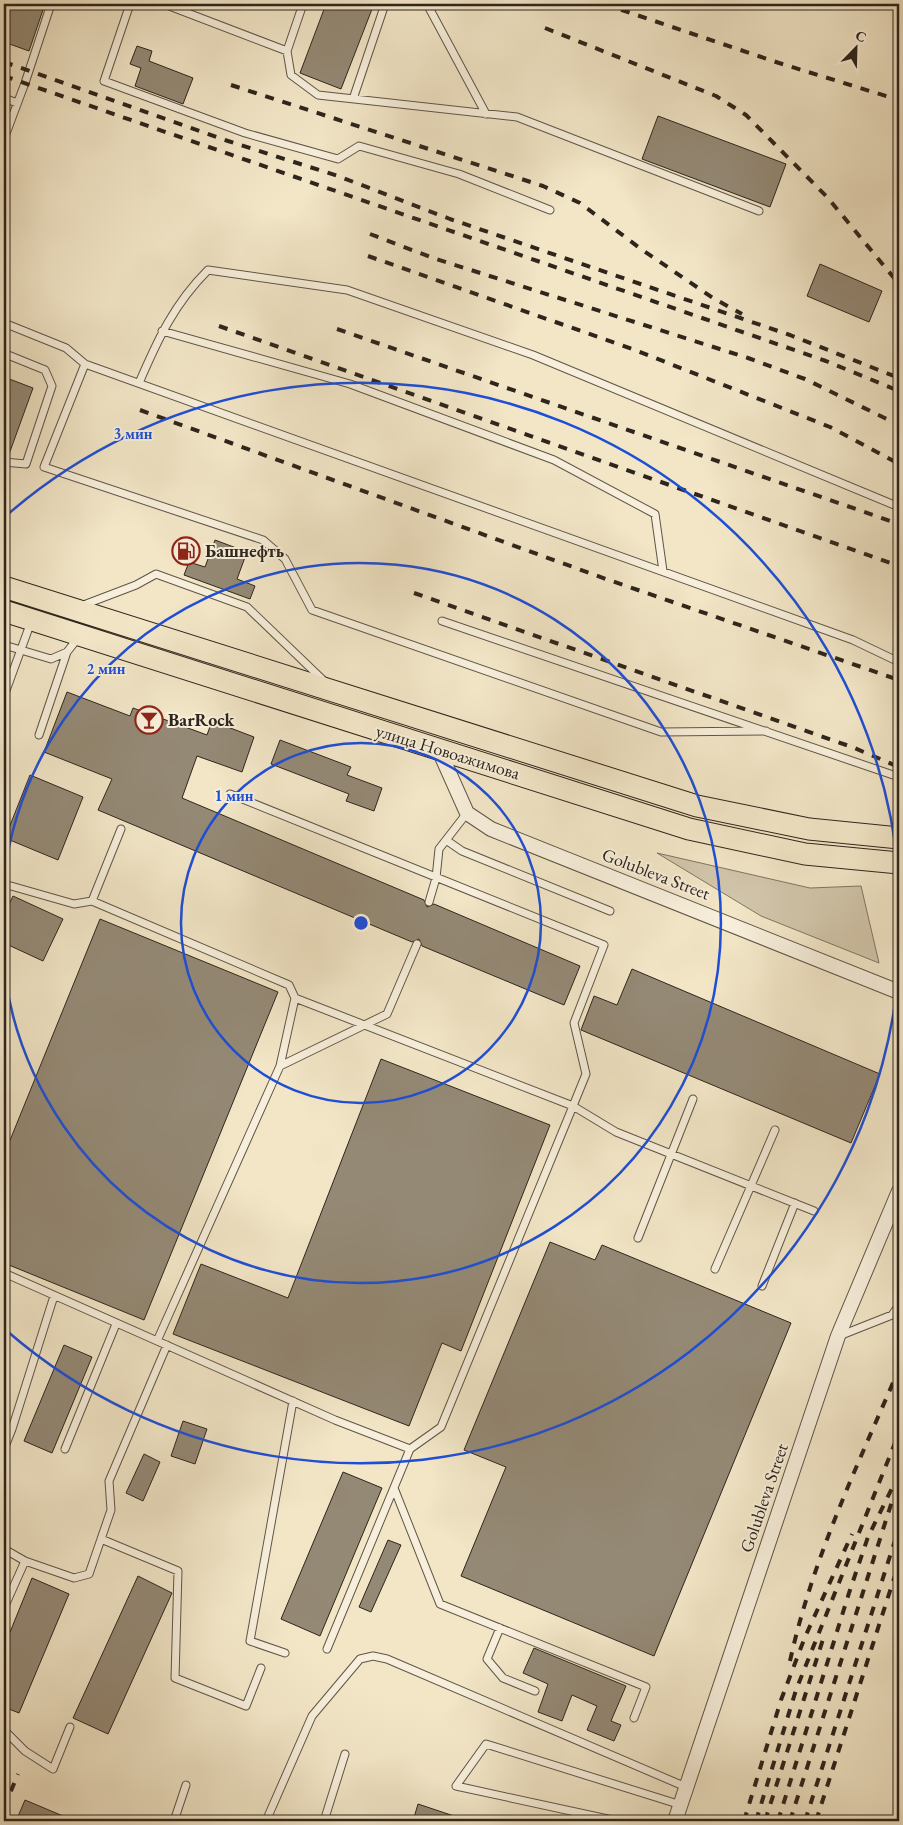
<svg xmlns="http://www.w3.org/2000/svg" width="903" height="1825" font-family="'EB Garamond',serif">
<rect width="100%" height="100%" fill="#f2e6c7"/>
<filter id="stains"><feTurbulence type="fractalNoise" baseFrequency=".004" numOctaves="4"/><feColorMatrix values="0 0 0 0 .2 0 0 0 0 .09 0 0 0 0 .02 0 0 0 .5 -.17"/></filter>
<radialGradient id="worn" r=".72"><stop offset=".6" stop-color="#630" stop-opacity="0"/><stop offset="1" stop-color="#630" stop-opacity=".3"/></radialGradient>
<path fill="#d1c5aa" stroke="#807563" d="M 657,853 L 810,888 L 861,886 L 879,963 L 761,916 Z"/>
<path fill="#948975" stroke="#2e251c" d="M 4,4 L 45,4 L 29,51 L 4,42 Z
M 326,4 L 374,4 L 341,89 L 300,73 Z
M 137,46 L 152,51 L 149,61 L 193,78 L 183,104 L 135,86 L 141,68 L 130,64 Z
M 658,116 L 786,164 L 770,207 L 642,159 Z
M 820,264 L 882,291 L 869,322 L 807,296 Z
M 4,377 L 33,388 L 8,457 L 4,457 Z
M 215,540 L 247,552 L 237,579 L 255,586 L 250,599 L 184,575 L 189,562 L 205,567 Z
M 67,692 L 130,716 L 133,708 L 207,735 L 212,721 L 254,737 L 242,772 L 197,756 L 182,798 L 424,900 L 427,907 L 434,904 L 580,966 L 564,1005 L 422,946 L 419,939 L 412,942 L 98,810 L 112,779 L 44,752 Z
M 280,740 L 351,767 L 347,775 L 382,788 L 374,811 L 346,801 L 349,794 L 271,764 Z
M 30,775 L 83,797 L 58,860 L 5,838 Z
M 13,896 L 63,919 L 43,961 L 4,943 L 4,915 Z
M 100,919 L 278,992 L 144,1320 L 4,1263 L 4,1155 Z
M 632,969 L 880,1074 L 851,1143 L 581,1030 L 594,996 L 617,1005 Z
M 381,1059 L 550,1125 L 461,1351 L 442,1343 L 409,1426 L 173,1334 L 201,1264 L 288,1298 Z
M 550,1242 L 595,1260 L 602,1245 L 791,1323 L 654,1656 L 461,1576 L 506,1467 L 464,1450 Z
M 64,1345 L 92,1357 L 52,1453 L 24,1441 Z
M 183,1421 L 207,1429 L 195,1464 L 171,1456 Z
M 144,1454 L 160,1462 L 143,1501 L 126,1493 Z
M 343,1472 L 382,1488 L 320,1636 L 281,1619 Z
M 388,1540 L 401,1545 L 371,1612 L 359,1607 Z
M 138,1576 L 172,1593 L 108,1734 L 73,1718 Z
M 32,1578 L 69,1594 L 19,1713 L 4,1707 L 4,1647 Z
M 534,1648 L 626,1686 L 611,1721 L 621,1725 L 614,1741 L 587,1730 L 597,1706 L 572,1695 L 562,1721 L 538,1712 L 548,1684 L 523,1673 Z
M 25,1800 L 75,1821 L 16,1821 Z
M 418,1804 L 463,1819 L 463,1821 L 413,1821 Z"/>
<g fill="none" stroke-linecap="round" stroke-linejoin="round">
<g stroke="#5f5547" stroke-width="9">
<path id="service" d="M 130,4 L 104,81 L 245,133 L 338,159 L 359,146 L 459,174 L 550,210
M 164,4 L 287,51
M 303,4 L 287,51 L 291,75 L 318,95 L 517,117 L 759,211
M 427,4 L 486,114
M 4,98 L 17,103
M 353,99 L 385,4
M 4,139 L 25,83 L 51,4
M 4,323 L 66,348 L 85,364 L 44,467 L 263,540 L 285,559 L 312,610 L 661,732 L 766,731
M 162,331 L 350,384 L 554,460 L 655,514 L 663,571
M 85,364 L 853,640 L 899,662
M 139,383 C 158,339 174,304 208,270 L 347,290 L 533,355 L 899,507
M 4,462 L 26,464 L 52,386 L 45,370 L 8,355
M 81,606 L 136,585 L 156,574 L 247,607 L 323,680
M 442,621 L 899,777
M 4,645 L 51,659 L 67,652 L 78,638
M 4,696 L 31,622
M 39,735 L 67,652
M 230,794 L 604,945 L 574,1023 L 586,1074 L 573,1106 L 616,1132 L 814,1211
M 446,840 L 462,851 L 610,911
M 4,884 L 74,904 L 92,901 L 121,829
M 429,902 L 436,878 L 439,849 L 467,813
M 280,1066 L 295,998
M 638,1238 L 693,1099
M 715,1269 L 775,1130
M 4,1273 L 335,1420 L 410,1449 L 441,1427 L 573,1106 L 295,998 L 289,985 L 92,901
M 762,1286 L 795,1203
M 839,1336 L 892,1315 L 899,1305
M 157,1341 L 280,1066 L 387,1014 L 417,944
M 4,1449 L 12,1429 L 54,1296
M 65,1449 L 116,1324
M 394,1488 L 440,1604 L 646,1687 L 634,1718
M 101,1539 L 178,1571 L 175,1678 L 246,1706 L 261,1668
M 4,1549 L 25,1561
M 4,1608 L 25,1561 L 74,1578 L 89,1574 L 111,1510 L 109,1481 L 167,1345
M 500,1628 L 487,1659 L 503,1678 L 535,1691
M 327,1649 L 410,1449
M 285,1653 L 250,1641 L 293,1401
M 4,1730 L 25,1751 L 53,1769 L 70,1727
M 174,1821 L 186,1785
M 266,1821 L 312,1716 L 360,1659 L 373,1656 L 387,1659 L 686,1787
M 324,1821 L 345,1754
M 617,1821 L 456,1786 L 486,1744 L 681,1805"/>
</g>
<g stroke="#5f5547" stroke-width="16">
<path id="minor" d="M 438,748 L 467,813 L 491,829 L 899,992
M 675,1821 L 838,1336 L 899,1191"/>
</g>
<g stroke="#2e251c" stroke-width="23">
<path id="primary" d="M 4,587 L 697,806 L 809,829 L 899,838
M 4,611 L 689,829 L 805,854 L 899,863"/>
</g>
<use href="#service" stroke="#f7efdb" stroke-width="7"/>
<use href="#minor" stroke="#f7efdb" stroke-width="14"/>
<use href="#primary" stroke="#f2e6c7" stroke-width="21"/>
<path stroke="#2e251c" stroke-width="4" stroke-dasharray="9 9" stroke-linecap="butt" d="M 604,4 L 779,63 L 899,100
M 545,28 L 716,96 L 746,115 L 828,198 L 899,284
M 4,62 L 228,141 L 338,176 L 450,219 L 790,335 L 899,378
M 4,76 L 826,361 L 899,391
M 231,85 L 543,186 L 580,203 L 641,249 L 713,298 L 742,314
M 370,234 L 433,258 L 748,358 L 805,379 L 899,425
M 368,256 L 635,350 L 830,427 L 899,464
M 219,326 L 899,566
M 337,329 L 899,524
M 140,410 L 606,579 L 899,680
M 414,593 L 852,747 L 899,767
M 790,1661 C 812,1560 858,1464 899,1369
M 4,1808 L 18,1774
M 744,1821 L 781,1700 L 805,1637 L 852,1534
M 756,1821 L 796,1690 L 899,1433
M 765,1821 L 825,1633
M 778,1821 L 849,1593 L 868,1537 L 899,1474
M 790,1821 L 894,1495
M 805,1821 L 899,1528
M 816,1821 L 899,1563"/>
</g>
<g fill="none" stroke="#1d4ed8" stroke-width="2.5">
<circle cx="361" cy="923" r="180"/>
<path d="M4 876A360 360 0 1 1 4 970"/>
<path d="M899 970A540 540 0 0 1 7 1331M7 515A540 540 0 0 1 899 876"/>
</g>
<defs>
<g id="fuel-ring" transform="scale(1.4375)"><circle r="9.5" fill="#f7efdb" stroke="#8f2418" stroke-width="1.5"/><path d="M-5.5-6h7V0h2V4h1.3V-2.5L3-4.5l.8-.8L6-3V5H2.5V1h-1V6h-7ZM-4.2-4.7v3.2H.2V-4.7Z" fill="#8f2418"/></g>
<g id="bar-ring" transform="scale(1.4375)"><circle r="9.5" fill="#f7efdb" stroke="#8f2418" stroke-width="1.5"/><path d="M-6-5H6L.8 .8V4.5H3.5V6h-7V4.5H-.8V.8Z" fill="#8f2418"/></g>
</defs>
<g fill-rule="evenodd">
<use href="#fuel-ring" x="186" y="551"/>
<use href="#bar-ring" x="149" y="720"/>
</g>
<g text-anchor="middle" stroke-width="4" stroke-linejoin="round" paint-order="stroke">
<g font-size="18" font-weight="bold" fill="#2e251c" stroke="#f7efdb" text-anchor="start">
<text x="205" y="557">Башнефть</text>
<text x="168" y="726">BarRock</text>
</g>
<g font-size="18" fill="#2e251c" stroke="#f7efdb">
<text transform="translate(448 752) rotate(17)" y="6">улица Новоажимова</text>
<text transform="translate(656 874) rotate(21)" y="6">Golubleva Street</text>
<text transform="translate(764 1498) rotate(-71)" y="6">Golubleva Street</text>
</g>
</g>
<circle cx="361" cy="923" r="8" fill="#1d4ed8" stroke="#f7efdb" stroke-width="2.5"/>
<g font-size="15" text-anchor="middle" font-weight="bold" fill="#1d4ed8" stroke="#f7efdb" stroke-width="4" stroke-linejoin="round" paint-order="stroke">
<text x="133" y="439">3 мин</text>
<text x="106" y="674">2 мин</text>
<text x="234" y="801">1 мин</text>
</g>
<rect width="903" height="1825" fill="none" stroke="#f2e6c7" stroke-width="20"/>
<rect x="5" y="5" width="893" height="1815" fill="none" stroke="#2e251c" stroke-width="2.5"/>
<rect x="10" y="10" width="883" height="1805" fill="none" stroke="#2e251c"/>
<g transform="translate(856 48) rotate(23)" stroke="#f7efdb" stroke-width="4" paint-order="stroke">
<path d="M0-4L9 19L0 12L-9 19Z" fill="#2e251c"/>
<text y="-8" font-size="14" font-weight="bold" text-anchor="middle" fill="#2e251c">С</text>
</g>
<rect width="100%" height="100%" filter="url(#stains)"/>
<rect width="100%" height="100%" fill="url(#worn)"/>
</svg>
